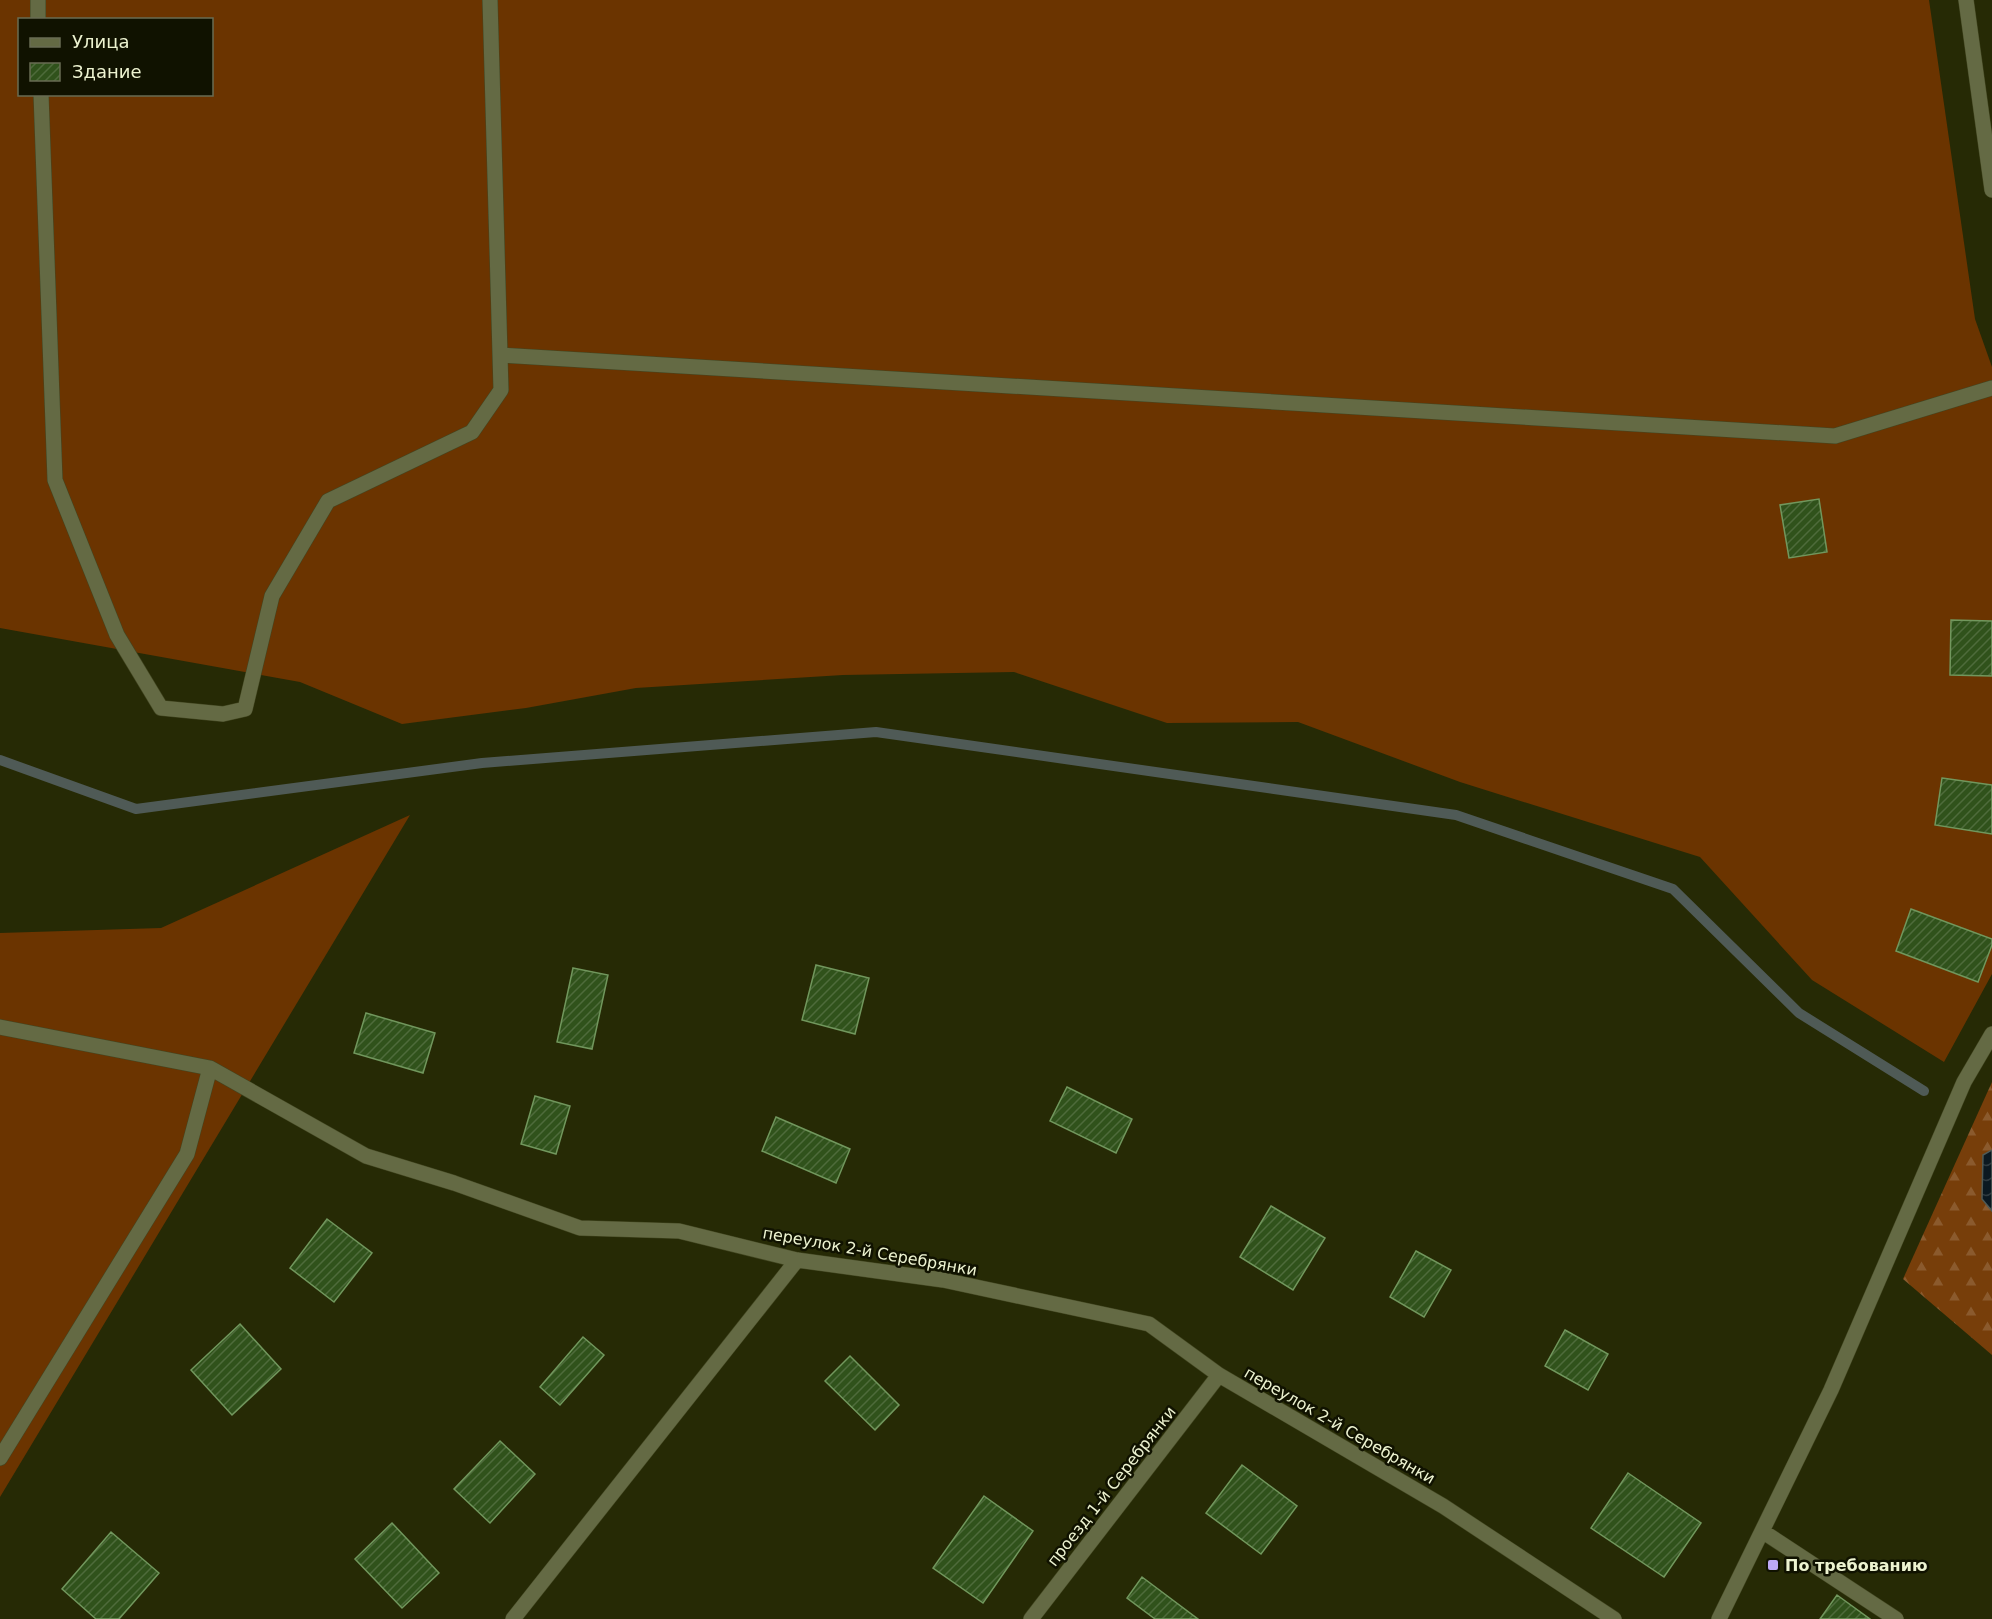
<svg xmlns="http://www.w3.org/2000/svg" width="1992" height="1619" font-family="'DejaVu Sans',sans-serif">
<defs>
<pattern id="forest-firs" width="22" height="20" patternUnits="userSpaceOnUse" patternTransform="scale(1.5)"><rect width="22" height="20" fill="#773e0a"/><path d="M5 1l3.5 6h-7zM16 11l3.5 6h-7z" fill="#8b5a2d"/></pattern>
<pattern id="water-waves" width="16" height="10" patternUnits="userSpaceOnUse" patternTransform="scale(1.5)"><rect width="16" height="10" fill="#0b1921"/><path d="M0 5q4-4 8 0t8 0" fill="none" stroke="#2f3b40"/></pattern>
<pattern id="building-hatch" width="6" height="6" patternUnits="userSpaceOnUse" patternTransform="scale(1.5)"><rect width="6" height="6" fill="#30521b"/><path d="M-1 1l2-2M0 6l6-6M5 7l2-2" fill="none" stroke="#4e6b3b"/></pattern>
</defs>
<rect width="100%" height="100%" fill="#262a05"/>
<path fill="url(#forest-firs)" d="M 1992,1082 L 1992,1355 L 1903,1279 Z"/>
<path fill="#6b3400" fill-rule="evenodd" d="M 0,0 L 1929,0 L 1975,319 L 1992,367 L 1992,974 L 1944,1062 L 1812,980 L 1700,857 L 1460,782 L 1298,722 L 1167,723 L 1014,672 L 843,675 L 636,688 L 526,708 L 402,724 L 300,682 L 0,628 ZM 20,20 L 212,20 L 212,94 L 20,94 Z
M 410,815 L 0,1497 L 0,933 L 161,928 Z"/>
<path fill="url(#water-waves)" stroke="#4f5a56" stroke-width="1.5" d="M 1992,1150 L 1992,1211 L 1982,1199 L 1983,1155 Z"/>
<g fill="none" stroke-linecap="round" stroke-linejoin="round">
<path stroke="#4f5a56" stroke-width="10" d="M 0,760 L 136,809 L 482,763 L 876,732 L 1456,815 L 1673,889 L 1799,1013 L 1924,1091"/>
</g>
<path fill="url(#building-hatch)" stroke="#71975d" stroke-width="1.5" d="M 1819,499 L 1827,552 L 1789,558 L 1780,505 Z
M 1951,620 L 1992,621 L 1992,676 L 1950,675 Z
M 1942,778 L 1992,785 L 1992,834 L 1935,825 Z
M 1911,909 L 1992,939 L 1992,945 L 1978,982 L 1896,951 Z
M 816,965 L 869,978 L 855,1034 L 802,1020 Z
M 573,968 L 608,975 L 592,1049 L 557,1042 Z
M 366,1013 L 435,1033 L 423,1073 L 354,1053 Z
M 1067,1087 L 1132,1119 L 1116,1153 L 1050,1121 Z
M 535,1096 L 570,1106 L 556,1154 L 521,1144 Z
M 776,1117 L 850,1149 L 836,1183 L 762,1151 Z
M 1271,1206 L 1325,1238 L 1293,1290 L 1240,1257 Z
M 327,1219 L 372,1253 L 334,1302 L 290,1268 Z
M 1416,1251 L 1451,1270 L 1424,1317 L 1390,1297 Z
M 240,1324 L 281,1369 L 232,1415 L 191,1370 Z
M 1565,1330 L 1608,1354 L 1588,1390 L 1545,1366 Z
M 583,1337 L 604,1355 L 560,1405 L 540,1387 Z
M 850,1356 L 899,1405 L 875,1430 L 825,1381 Z
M 500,1441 L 535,1474 L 490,1523 L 454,1489 Z
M 1242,1465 L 1297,1506 L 1261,1554 L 1206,1513 Z
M 1628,1473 L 1701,1523 L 1664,1577 L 1591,1528 Z
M 984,1496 L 1033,1531 L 983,1603 L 933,1568 Z
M 392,1523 L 439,1573 L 402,1608 L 355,1559 Z
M 111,1532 L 159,1573 L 119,1619 L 96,1619 L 62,1589 Z
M 1142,1577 L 1198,1619 L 1155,1619 L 1127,1598 Z
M 1837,1595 L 1870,1619 L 1820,1619 Z"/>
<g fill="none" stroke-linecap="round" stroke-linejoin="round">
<g stroke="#424621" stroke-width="16">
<path id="minor" d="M 38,0 L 38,20
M 1966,0 L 1992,190
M 41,94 L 55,480 L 117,635 L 161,708 L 223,714 L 245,709 L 272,596 L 328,501 L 472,432 L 501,390 L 490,0
M 500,355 L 1835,436 L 1992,388
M 0,1027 L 210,1068 L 366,1156 L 454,1183 L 580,1228 L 679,1231 L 797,1260 L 943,1280 L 1149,1324 L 1219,1375 L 1443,1506 L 1614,1619
M 0,1458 L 187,1154 L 210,1068
M 1762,1531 L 1896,1619
M 513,1619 L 797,1260
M 1031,1619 L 1219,1375
M 1719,1619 L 1831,1390 L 1964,1082 L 1992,1034"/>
</g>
<use href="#minor" stroke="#646a44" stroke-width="15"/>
</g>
<rect fill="#bda9f5" stroke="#101200" stroke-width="2" x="1767" y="1559" width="12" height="12" rx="3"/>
<g text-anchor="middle" stroke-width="5" stroke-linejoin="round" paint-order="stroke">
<g font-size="16" fill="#edf3d0" stroke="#101200">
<text transform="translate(870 1251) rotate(10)" y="6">переулок 2-й Серебрянки</text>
<text transform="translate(1340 1425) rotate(30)" y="6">переулок 2-й Серебрянки</text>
<text transform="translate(1111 1486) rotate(-52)" y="6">проезд 1-й Серебрянки</text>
</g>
<g font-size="16" font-weight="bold" fill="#edf3d0" stroke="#101200" text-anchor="start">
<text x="1785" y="1571">По требованию</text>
</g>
</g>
<rect x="18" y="18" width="195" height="78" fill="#101200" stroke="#686c53" stroke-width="1.5"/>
<rect x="30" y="38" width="30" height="9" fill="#646a44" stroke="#686c53" stroke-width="1.5"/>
<text x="72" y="48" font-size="18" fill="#edf3d0">Улица</text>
<rect x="30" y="63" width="30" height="18" fill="url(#building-hatch)" stroke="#686c53" stroke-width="1.5"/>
<text x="72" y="78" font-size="18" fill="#edf3d0">Здание</text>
</svg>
